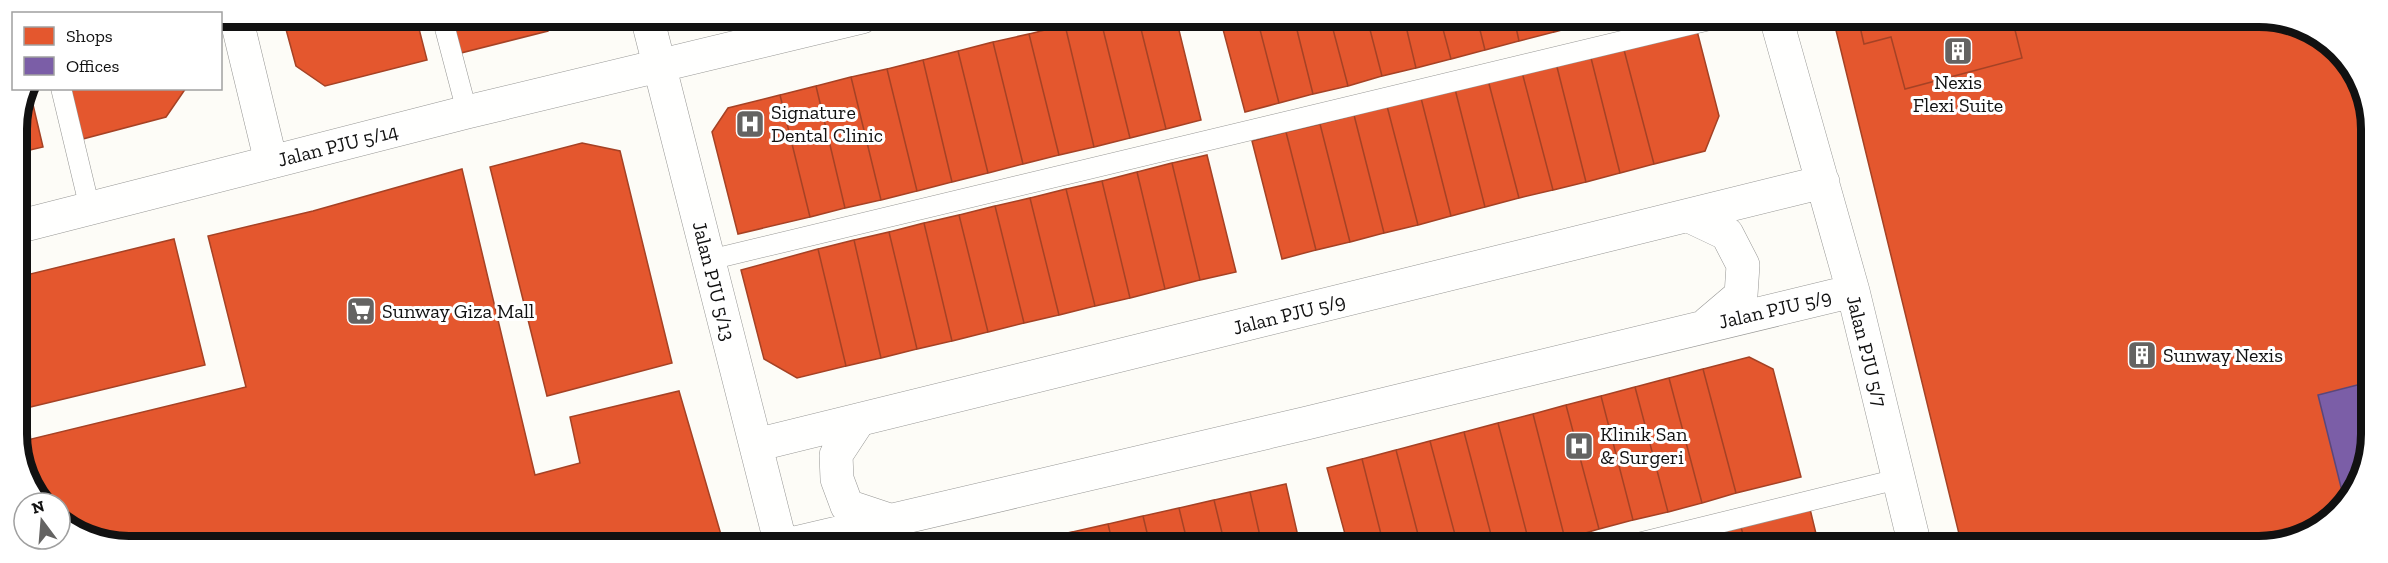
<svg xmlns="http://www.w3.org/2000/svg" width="2388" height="563" font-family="'Zilla Slab',serif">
<rect width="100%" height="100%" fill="#fdfcf7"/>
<path fill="#e4572e" stroke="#a54225" stroke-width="1.5" d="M 304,17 L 416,17 L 427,60 L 325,86 L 296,66 L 284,22 Z
M 448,17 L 557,17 L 548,31 L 457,54 Z
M 1095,17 L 1100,17 L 1130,138 L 1094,147 L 1065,25 Z
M 1100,17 L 1138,17 L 1166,129 L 1130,138 Z
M 1138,17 L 1176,18 L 1201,120 L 1166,129 Z
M 1220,18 L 1257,18 L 1279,103 L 1245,112 Z
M 1257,18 L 1294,18 L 1313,94 L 1279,103 Z
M 1294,18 L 1330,18 L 1348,86 L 1313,94 Z
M 1330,18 L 1367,18 L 1382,76 L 1348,86 Z
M 1367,18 L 1404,18 L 1416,68 L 1382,76 Z
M 1404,18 L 1440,18 L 1451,59 L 1416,68 Z
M 1440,18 L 1477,18 L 1485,50 L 1451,59 Z
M 1477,18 L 1514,18 L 1519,41 L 1485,50 Z
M 1514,18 L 1550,18 L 1554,32 L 1519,41 Z
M 1550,18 L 1587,18 L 1588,23 L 1554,32 Z
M 1833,18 L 2281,19 L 2338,49 L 2369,107 L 2369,456 L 2334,517 L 2215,546 L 1962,546 Z
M 1858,18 L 2029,18 L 2013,22 L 2022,58 L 1905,89 L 1891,37 L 1864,44 Z
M 1065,25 L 1094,147 L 1059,155 L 1029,34 Z
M 1696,27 L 1719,116 L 1705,151 L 1654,164 L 1623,46 Z
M 1029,34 L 1059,155 L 1023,164 L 993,42 Z
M 993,42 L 1023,164 L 988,173 L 958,51 Z
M 1623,46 L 1654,164 L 1620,173 L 1590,54 Z
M 958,51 L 988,173 L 952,182 L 923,60 Z
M 1590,54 L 1620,173 L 1586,182 L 1556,63 Z
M 923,60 L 952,182 L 917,191 L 887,69 Z
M 1556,63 L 1586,182 L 1553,190 L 1522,72 Z
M 887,69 L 917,191 L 881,200 L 851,77 Z
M 1522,72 L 1553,190 L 1519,198 L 1488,80 Z
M 851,77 L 881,200 L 845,208 L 816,86 Z
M 1488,80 L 1519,198 L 1485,207 L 1455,89 Z
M 816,86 L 845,208 L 810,217 L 780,95 Z
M 66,88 L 186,88 L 166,117 L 79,140 Z
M 1455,89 L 1485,207 L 1451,216 L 1421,98 Z
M 30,92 L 43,147 L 17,153 L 17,122 Z
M 780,95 L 810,217 L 738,234 L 712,132 L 728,108 Z
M 1421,98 L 1451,216 L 1418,225 L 1387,106 Z
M 1387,106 L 1418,225 L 1384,233 L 1354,115 Z
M 1354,115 L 1384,233 L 1350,242 L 1320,124 Z
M 1320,124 L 1350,242 L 1316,250 L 1286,132 Z
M 1286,132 L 1316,250 L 1282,259 L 1252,141 Z
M 582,143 L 620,151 L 672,363 L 547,396 L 490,167 Z
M 1207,155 L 1236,272 L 1200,280 L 1172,163 Z
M 1172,163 L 1200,280 L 1165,289 L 1137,172 Z
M 462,169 L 535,475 L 580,463 L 570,417 L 679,391 L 724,545 L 107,544 L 60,519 L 60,503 L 44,503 L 19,456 L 19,442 L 246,387 L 208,236 L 313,211 Z
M 1137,172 L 1165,289 L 1130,298 L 1102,181 Z
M 1102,181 L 1130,298 L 1095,306 L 1066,189 Z
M 1066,189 L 1095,306 L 1059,315 L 1030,198 Z
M 1030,198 L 1059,315 L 1024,323 L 995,206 Z
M 995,206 L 1024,323 L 988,332 L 959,215 Z
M 959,215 L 988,332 L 952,341 L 924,223 Z
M 924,223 L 952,341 L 917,349 L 889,232 Z
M 889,232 L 917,349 L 881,358 L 854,240 Z
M 174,239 L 205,365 L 18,410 L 18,277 Z
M 854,240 L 881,358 L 846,366 L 818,249 Z
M 818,249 L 846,366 L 797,378 L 764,359 L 741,270 Z
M 1749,357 L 1773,369 L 1801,477 L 1736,493 L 1703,369 Z
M 1703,369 L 1736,493 L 1702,503 L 1669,378 Z
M 1669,378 L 1702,503 L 1668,512 L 1635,387 Z
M 1635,387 L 1668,512 L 1633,520 L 1601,396 Z
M 1601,396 L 1633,520 L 1599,529 L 1566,405 Z
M 1566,405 L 1599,529 L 1565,539 L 1533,414 Z
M 1533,414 L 1565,539 L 1537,546 L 1530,546 L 1498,423 Z
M 1498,423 L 1530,546 L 1494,546 L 1464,432 Z
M 1464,432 L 1494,546 L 1458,546 L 1430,441 Z
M 1430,441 L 1458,546 L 1421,546 L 1396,450 Z
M 1396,450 L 1421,546 L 1384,546 L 1362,459 Z
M 1362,459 L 1384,546 L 1348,545 L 1327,468 Z
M 1286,484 L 1300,545 L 1262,545 L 1250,492 Z
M 1250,492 L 1262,545 L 1225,545 L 1214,500 Z
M 1214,500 L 1225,545 L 1188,545 L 1179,508 Z
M 1179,508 L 1188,545 L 1150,545 L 1143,516 Z
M 1810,509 L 1819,546 L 1746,546 L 1741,527 Z
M 1143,516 L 1150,545 L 1113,545 L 1108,524 Z
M 2334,517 L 2266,546 L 2254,546 L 2251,537 Z
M 1108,524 L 1113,545 L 1075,545 L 1072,532 Z
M 1741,527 L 1746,546 L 1709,546 L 1706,535 Z
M 1072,532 L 1075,545 L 1038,545 L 1037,540 Z
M 1706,535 L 1709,546 L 1672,546 L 1672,544 Z
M 1037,540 L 1038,545 L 1015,545 Z"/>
<path fill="#7b5ea7" stroke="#5b477a" stroke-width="1.5" d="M 2369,382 L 2369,456 L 2344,499 L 2318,395 Z"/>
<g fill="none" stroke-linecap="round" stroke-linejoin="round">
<g stroke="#979795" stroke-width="21">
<path id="lane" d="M 442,17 L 467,112
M 61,88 L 90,209
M 709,260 L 1718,18
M 1626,546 L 1898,479"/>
</g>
<g stroke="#979795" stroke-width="34">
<path id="street" d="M 236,17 L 271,162
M 647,17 L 781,545
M 1776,18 L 1853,291 L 1915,546
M 1689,216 L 1727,234 L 1743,265 L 1741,295 L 1708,323
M 17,227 L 467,112 L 862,17
M 859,420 L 836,455 L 837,479 L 847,506 L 889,520
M 756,445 L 1823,182
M 786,545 L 1307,423 L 1853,291"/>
</g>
<use href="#lane" stroke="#fffffe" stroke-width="20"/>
<use href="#street" stroke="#fffffe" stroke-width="33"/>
</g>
<defs>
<g id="building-square" transform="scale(1.5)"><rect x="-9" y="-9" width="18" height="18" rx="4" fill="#646362" stroke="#fff"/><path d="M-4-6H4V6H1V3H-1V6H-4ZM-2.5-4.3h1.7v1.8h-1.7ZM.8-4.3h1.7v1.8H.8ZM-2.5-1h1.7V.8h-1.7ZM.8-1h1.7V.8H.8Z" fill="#fff"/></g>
<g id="hospital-square" transform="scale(1.5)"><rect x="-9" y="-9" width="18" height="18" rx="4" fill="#646362" stroke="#fff"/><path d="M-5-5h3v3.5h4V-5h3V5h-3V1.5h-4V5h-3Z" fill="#fff"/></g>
<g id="supermarket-square" transform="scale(1.5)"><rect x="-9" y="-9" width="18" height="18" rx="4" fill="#646362" stroke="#fff"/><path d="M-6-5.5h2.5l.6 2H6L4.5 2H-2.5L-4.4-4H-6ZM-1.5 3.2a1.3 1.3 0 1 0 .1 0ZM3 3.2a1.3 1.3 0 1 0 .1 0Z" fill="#fff"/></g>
</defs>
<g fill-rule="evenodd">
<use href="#building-square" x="1958" y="51"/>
<use href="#hospital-square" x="750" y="124"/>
<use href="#supermarket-square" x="361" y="311"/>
<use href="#building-square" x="2142" y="355"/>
<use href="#hospital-square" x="1579" y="446"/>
</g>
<g text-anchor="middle" stroke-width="6" stroke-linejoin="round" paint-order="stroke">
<g font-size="20" fill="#111" stroke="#fff" text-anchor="start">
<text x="1958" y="89" text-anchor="middle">Nexis<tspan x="1958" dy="23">Flexi Suite</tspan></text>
<text x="771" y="119">Signature<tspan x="771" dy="23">Dental Clinic</tspan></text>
<text x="382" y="318">Sunway Giza Mall</text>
<text x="2163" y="362">Sunway Nexis</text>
<text x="1600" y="441">Klinik San<tspan x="1600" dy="23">&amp; Surgeri</tspan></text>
</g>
<g font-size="20" fill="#111" stroke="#fff">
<text transform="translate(338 145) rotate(-14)" y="7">Jalan PJU 5/14</text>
<text transform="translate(714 281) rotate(76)" y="7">Jalan PJU 5/13</text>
<text transform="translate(1775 309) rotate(-13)" y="7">Jalan PJU 5/9</text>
<text transform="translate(1289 314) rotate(-14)" y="7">Jalan PJU 5/9</text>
<text transform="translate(1867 351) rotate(76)" y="7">Jalan PJU 5/7</text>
</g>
</g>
<path d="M0 0H2388V563H0ZM129 27H2259A102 102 0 0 1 2361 129V434A102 102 0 0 1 2259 536H129A102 102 0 0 1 27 434V129A102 102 0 0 1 129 27Z" fill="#fff" fill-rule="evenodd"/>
<path fill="none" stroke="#111" stroke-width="8" d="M129 27H2259A102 102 0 0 1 2361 129V434A102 102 0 0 1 2259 536H129A102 102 0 0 1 27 434V129A102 102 0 0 1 129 27Z"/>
<rect x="12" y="12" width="210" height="78" fill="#ffffff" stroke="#a0a0a0" stroke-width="1.5"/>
<rect x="24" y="27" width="30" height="18" fill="#e4572e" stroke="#a0a0a0" stroke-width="1.5"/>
<text x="66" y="42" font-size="18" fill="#111111">Shops</text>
<rect x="24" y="57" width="30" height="18" fill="#7b5ea7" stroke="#a0a0a0" stroke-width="1.5"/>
<text x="66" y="72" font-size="18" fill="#111111">Offices</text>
<g transform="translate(42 521) rotate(344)"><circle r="28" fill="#ffffff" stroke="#a0a0a0" stroke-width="1.5"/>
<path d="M0-4.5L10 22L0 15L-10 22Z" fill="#646362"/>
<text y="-9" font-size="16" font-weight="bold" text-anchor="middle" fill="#111111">N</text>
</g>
</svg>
